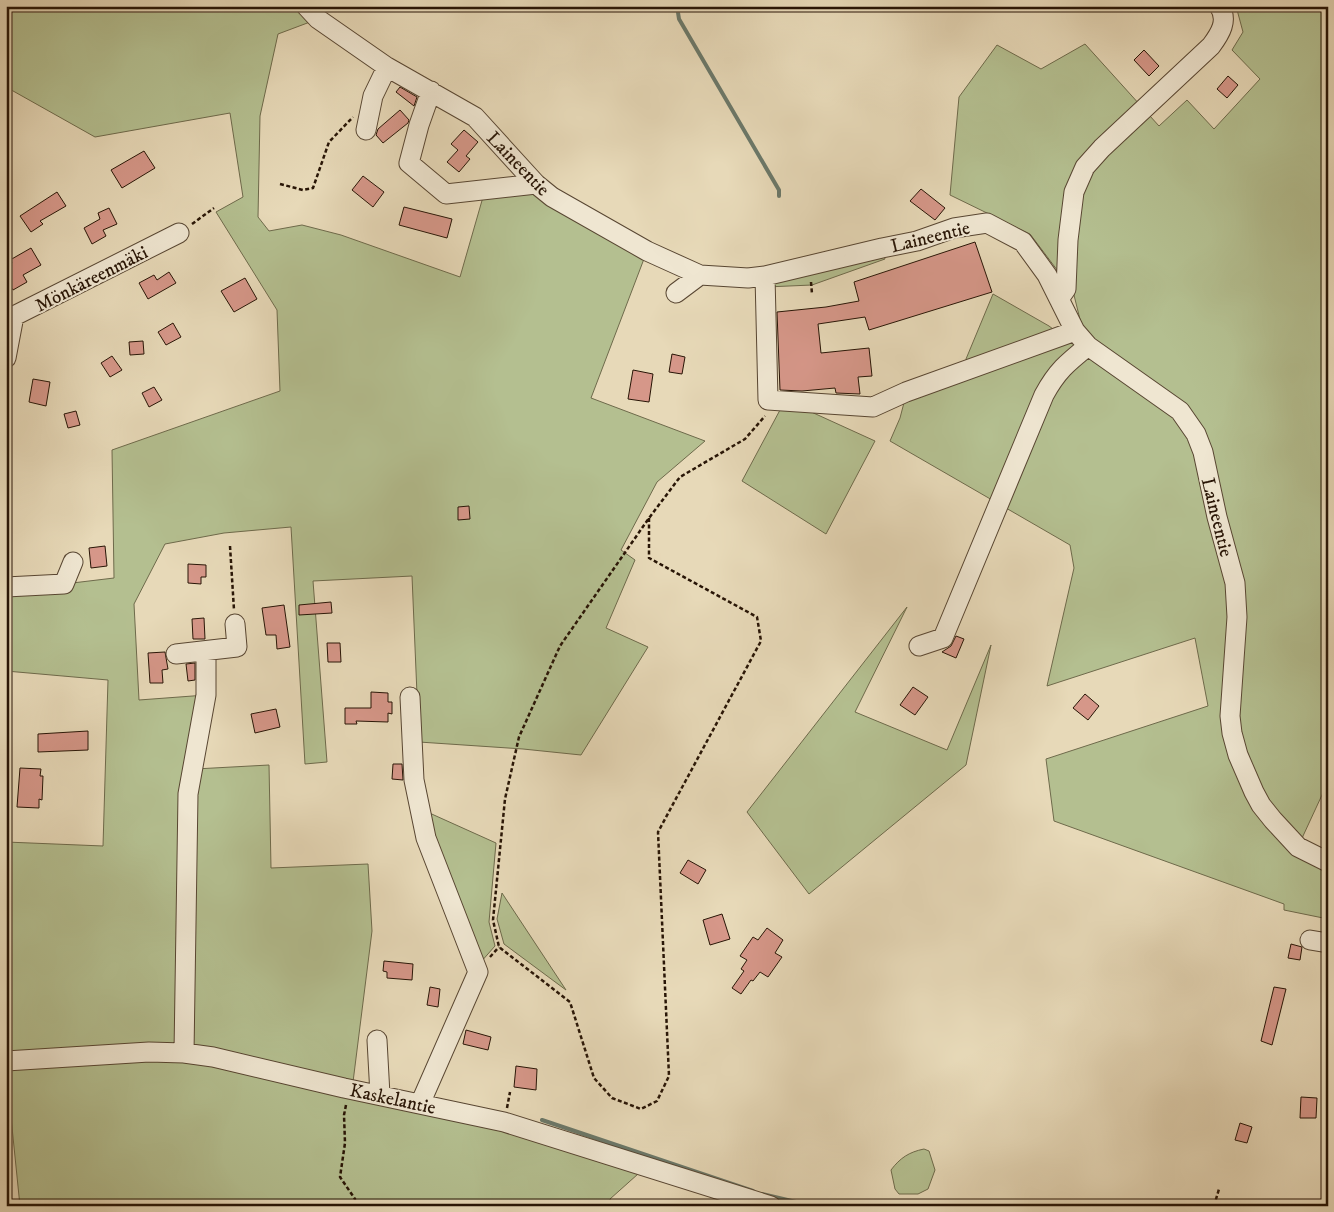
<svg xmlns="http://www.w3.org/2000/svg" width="1334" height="1212" font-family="'IM FELL DW Pica',serif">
<rect width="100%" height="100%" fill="#e7d9b8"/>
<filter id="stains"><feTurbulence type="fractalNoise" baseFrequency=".004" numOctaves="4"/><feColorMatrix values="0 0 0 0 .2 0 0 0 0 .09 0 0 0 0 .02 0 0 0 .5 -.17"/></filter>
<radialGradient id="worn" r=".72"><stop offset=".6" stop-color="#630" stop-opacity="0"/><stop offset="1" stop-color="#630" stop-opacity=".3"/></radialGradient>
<path fill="#b4bf90" stroke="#6e6a4b" d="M 6,6 L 306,6 L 318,19 L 278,34 L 260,116 L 258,217 L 269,231 L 302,225 L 341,235 L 460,277 L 483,197 L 536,184 L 647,251 L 591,398 L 705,441 L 657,482 L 621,550 L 635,560 L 606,628 L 648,647 L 581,755 L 523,749 L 419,742 L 412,576 L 313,581 L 327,762 L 305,764 L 291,527 L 224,533 L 165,544 L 134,604 L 139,700 L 206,695 L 194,769 L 184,1053 L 213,1057 L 641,1167 L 638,1174 L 610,1199 L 611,1206 L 20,1206 L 6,1068 L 6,842 L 103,846 L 108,680 L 6,671 L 6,587 L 64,584 L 114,578 L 112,450 L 280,391 L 277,310 L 216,212 L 243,197 L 230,113 L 95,137 L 6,87 Z
M 1236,6 L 1328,6 L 1328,782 L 1303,836 L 1297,854 L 1305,861 L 1328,871 L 1328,919 L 1284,910 L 1284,904 L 1054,821 L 1046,759 L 1208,706 L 1195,638 L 1047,686 L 1074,568 L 1070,545 L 890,441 L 900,418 L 906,395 L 971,375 L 966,359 L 993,294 L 1049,326 L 1089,356 L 1073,291 L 1030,234 L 950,195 L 959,97 L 997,45 L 1041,69 L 1085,44 L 1159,126 L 1187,100 L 1214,129 L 1260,79 L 1232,50 L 1243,32 Z
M 882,248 L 885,259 L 812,285 L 766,287 L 787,271 Z
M 796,405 L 875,441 L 826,534 L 742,481 L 780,410 Z
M 907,607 L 855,712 L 947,750 L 991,645 L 966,765 L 809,894 L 747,812 Z
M 269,765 L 271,868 L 368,864 L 372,931 L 353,1082 L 187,1049 L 195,769 Z
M 425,811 L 496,843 L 489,922 L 495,946 L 480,963 Z
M 502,893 L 566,990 L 504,944 L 497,919 Z
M 924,1149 L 929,1151 L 935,1170 L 928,1189 L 918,1194 L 899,1194 L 895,1189 L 891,1170 C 900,1158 909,1152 924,1149 Z"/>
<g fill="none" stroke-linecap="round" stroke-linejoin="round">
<path stroke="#6b7869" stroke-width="4" d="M 677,6 L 679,19 L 779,190 L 779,196
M 542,1120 L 753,1191
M 762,1194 L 813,1206"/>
</g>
<path fill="#d69789" stroke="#281506" d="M 1144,50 L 1159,66 L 1149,76 L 1134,60 Z
M 1228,76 L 1238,85 L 1227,98 L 1217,89 Z
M 400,87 L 417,97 L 414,106 L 396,92 Z
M 400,110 L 409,120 L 408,123 L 383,143 L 376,135 L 378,129 Z
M 464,130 L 478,142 L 466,156 L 470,159 L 459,172 L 447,162 L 458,150 L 451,144 Z
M 144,151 L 155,168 L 122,188 L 111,170 Z
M 363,176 L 384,192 L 373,207 L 352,190 Z
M 921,189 L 945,208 L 935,220 L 910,201 Z
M 57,192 L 66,206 L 40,221 L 43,224 L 31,232 L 20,216 Z
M 404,207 L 452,219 L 447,238 L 399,225 Z
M 109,208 L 117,224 L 103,230 L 106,236 L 92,244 L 84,228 L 100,219 L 98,213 Z
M 975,242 L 992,292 L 869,330 L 865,317 L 818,324 L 821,353 L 869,348 L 872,376 L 858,377 L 860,394 L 836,393 L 835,388 L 802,391 L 780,390 L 777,312 L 826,307 L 859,301 L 854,282 Z
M 31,248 L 41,265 L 23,275 L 27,282 L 13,290 L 6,279 L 6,267 L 12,263 L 10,260 Z
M 169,272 L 176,283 L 148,299 L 139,283 L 154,275 L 157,280 Z
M 245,278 L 257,299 L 234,312 L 221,291 Z
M 173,323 L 181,337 L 166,345 L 158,332 Z
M 143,341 L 144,354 L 130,355 L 129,342 Z
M 672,354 L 685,357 L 682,374 L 669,372 Z
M 112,356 L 122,370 L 110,377 L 101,363 Z
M 633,370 L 653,374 L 649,402 L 628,399 Z
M 33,379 L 50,382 L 46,406 L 29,402 Z
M 154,387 L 162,400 L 149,407 L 142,393 Z
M 76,411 L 80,425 L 68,428 L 64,414 Z
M 469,506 L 470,519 L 458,520 L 458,507 Z
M 105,546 L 107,566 L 91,568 L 89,548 Z
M 188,564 L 206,565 L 206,577 L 201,577 L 201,584 L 188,583 Z
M 331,602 L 332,613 L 299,615 L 299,605 Z
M 284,605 L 290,647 L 277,649 L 276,635 L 266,635 L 262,608 Z
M 204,618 L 205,639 L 193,639 L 192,619 Z
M 956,636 L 964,639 L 956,658 L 942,652 L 951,646 Z
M 327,643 L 340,643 L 341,662 L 328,662 Z
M 165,652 L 168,669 L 162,670 L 163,683 L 150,683 L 148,653 Z
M 195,663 L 195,680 L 188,681 L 186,664 Z
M 913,687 L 928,697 L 915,715 L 900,705 Z
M 371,692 L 388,693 L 388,702 L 392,702 L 392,714 L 388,713 L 388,722 L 356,721 L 357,724 L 345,724 L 345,708 L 371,708 Z
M 1085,694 L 1099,706 L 1088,720 L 1073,708 Z
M 276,709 L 280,727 L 255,733 L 251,714 Z
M 88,731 L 88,750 L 38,752 L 38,734 Z
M 393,764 L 402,764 L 403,780 L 392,779 Z
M 20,768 L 41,769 L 40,776 L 43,776 L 42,800 L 39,799 L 39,808 L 17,807 Z
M 688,860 L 706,870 L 698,884 L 680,873 Z
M 722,914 L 730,939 L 710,945 L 703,920 Z
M 767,928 L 783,940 L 775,953 L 782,957 L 768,977 L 760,972 L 753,981 L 751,980 L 741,994 L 732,988 L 744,971 L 741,969 L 747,960 L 740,956 L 753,937 L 758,940 Z
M 1291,944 L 1302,947 L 1300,960 L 1288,958 Z
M 384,961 L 413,964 L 412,980 L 387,978 L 387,972 L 383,971 Z
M 430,987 L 440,989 L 438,1007 L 427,1005 Z
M 1274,987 L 1286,989 L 1272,1045 L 1261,1041 Z
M 466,1030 L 491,1037 L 488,1050 L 463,1044 Z
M 516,1066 L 537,1069 L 536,1090 L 514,1087 Z
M 1301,1097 L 1317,1098 L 1316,1118 L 1300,1118 Z
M 1240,1123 L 1252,1127 L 1247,1143 L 1235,1140 Z"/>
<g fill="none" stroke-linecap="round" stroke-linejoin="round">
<g stroke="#584632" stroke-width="21">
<path id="minor" d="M 306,6 L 318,19 L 387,67 L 475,117 L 536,184 L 552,197 L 647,251 L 700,275 L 748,278 L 765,276 L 882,248 L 917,241 L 954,228 L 987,223 L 1023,242 L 1047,275 L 1075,331 L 1088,346 L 1180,411 L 1196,434 L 1203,452 L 1217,517 L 1235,583 L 1237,617 L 1230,716 L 1232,733 L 1238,755 L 1254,792 L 1261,805 L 1273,820 L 1298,847 L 1328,862
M 431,91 L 419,125 L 409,163 L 446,194 L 536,184
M 366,130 L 373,96 L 387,67
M 765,276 L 768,400 L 873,407 L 906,392 L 1075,331
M 676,293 L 700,275
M 1059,299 L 1066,289 L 1068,240 L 1074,192 L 1085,167 L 1102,148 L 1211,46 C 1220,34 1229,20 1219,6
M 6,358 L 14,316 L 179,233
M 6,587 L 64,584 L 73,562
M 919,646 L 943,638 L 1044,395 C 1057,371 1067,363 1088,346
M 176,654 L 237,647 L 235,624
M 410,697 L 414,780 L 426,838 L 478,972 L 420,1104
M 1310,940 L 1328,943
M 377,1040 L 380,1095
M 184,1053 L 188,794 L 206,695 L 206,651
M 6,1061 L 149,1052 L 184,1053 L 213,1057 L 344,1088 L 504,1122 L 771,1206"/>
</g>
<path stroke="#281506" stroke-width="2.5" stroke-dasharray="4 2.5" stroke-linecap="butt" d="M 280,184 L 303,190 L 313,188 L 329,142 L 353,117
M 192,224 L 214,208
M 811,282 L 812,294
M 649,518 L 649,558 L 757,617 L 761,641 L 658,832 L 669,1076 L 657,1101 L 641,1109 L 612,1098 L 594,1078 L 570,1002 L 499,947 L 493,920 L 505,799 L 519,737 L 560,646 L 649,518 L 680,477 L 745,439 L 765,416
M 230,546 L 234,610
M 490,957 L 499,947
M 346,1105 L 344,1115 L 345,1143 L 340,1177 L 355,1199 L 354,1206
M 507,1108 L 510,1092
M 1214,1206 L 1219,1189"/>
<use href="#minor" stroke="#efe6d1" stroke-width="19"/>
</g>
<g text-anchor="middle" stroke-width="4" stroke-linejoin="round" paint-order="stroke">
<g font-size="19" fill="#281506" stroke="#efe6d1">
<text transform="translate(519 163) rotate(46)" y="7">Laineentie</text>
<text transform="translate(930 236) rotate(-14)" y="7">Laineentie</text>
<text transform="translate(91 278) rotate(-27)" y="7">Mönkäreenmäki</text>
<text transform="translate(1218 517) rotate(76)" y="7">Laineentie</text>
<text transform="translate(393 1098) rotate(12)" y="7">Kaskelantie</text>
</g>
</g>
<rect width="1334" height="1212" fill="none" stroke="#e7d9b8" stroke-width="25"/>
<rect x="8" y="8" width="1319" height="1197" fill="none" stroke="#281506" stroke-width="2.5"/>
<rect x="12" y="12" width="1309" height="1187" fill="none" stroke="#281506"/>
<rect width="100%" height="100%" filter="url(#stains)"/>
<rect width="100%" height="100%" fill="url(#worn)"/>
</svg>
